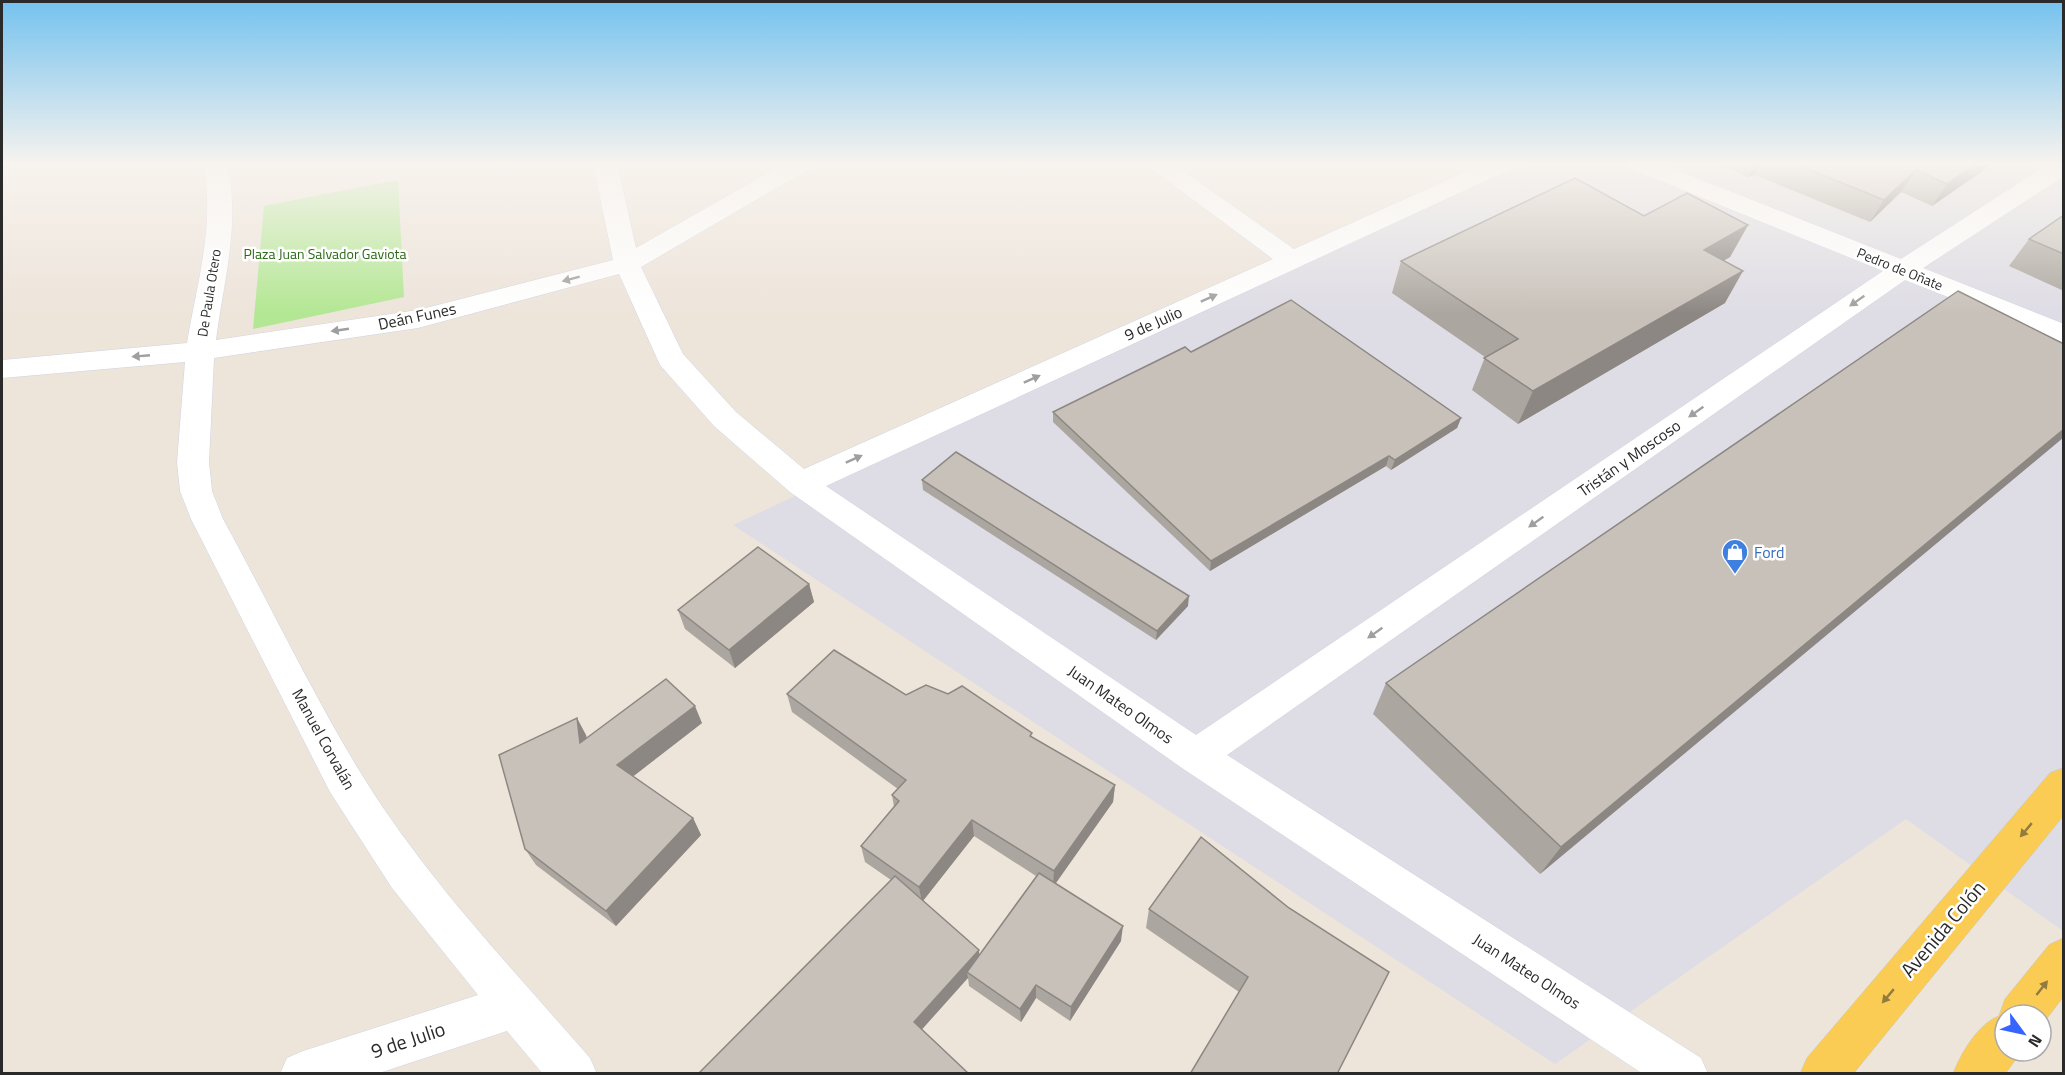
<svg xmlns="http://www.w3.org/2000/svg" width="2065" height="1075" font-family="'Titillium Web',sans-serif">
<rect width="100%" height="100%" fill="#ede4da"/>
<path fill="#dedce5" d="M 1507,163 L 2063,163 L 2063,931 L 1906,819 L 1555,1064 L 733,525 Z"/>
<path fill="#b3e793" d="M 398,180 L 404,297 L 253,329 L 264,206 Z"/>
<g fill="none" stroke-linecap="round" stroke-linejoin="round">
<g stroke="#d0d4e4" stroke-width="1">
<path id="minor" d="M 202,163 L 226,163 C 242,218 223,284 216,340 L 418,310 L 613,260 L 593,163 L 617,163 L 636,248 L 785,163 L 815,163 L 811,168 L 641,267 L 683,354 L 736,412 L 804,469 L 1273,259 L 1144,163 L 1172,163 L 1294,249 L 1485,163 L 1517,163 L 1513,168 L 826,486 L 1196,735 L 1883,271 L 1629,168 L 1625,163 L 1659,163 L 1901,259 L 2050,163 L 2064,163 L 2064,176 L 1923,268 L 2064,324 L 2064,343 L 1905,280 L 1227,755 L 1701,1058 L 1708,1074 L 1643,1074 L 1182,768 L 790,492 L 714,426 L 660,365 L 619,274 L 418,328 L 214,358 L 209,462 L 212,491 L 223,519 C 268,601 309,687 357,767 C 421,873 509,965 590,1058 L 597,1074 L 543,1074 L 507,1031 L 376,1074 L 280,1074 L 287,1058 L 303,1051 L 478,995 L 392,888 L 330,792 L 191,519 L 180,491 L 177,462 L 185,362 L 2,378 L 2,360 L 187,343 C 196,288 217,217 202,163 Z"/>
</g>
<g stroke="#c8c8c8" stroke-width="1">
<path id="primary" d="M 2064,768 L 2064,815 L 1853,1074 L 1800,1074 L 1807,1058 L 2050,773 Z
M 2064,938 L 2064,996 L 2041,1026 L 2041,1015 L 2005,1015 L 2005,1051 L 2022,1051 L 2005,1074 L 1953,1074 C 1961,1053 1978,1024 1999,1016 L 2005,999 L 2049,945 Z"/>
</g>
<use href="#minor" fill="#fff" fill-rule="evenodd"/>
<use href="#primary" fill="#facc53" fill-rule="evenodd"/>
</g>
<path fill="#aca6a0" fill-rule="evenodd" d="M 1717,163 L 1994,163 L 1932,206 L 1901,192 L 1870,222 L 1755,175 L 1748,177 Z
M 2064,215 L 2064,291 L 2009,266 L 2029,239 Z
M 1644,216 L 1748,225 L 1730,257 L 1724,260 L 1725,303 L 1518,424 L 1472,390 L 1485,357 L 1392,293 L 1401,261 Z
M 2064,344 L 2064,437 L 1540,874 L 1373,714 L 1386,683 Z
M 1191,352 L 1461,418 L 1457,428 L 1391,470 L 1386,466 L 1210,571 L 1053,422 L 1053,412 Z
M 922,480 L 1188,606 L 1156,640 L 923,490 Z
M 809,584 L 814,602 L 735,668 L 685,629 L 678,610 Z
M 787,694 L 906,695 L 1032,737 L 1115,785 L 1113,802 L 1056,883 L 1121,941 L 1070,1021 L 1036,998 L 1021,1022 L 969,986 L 968,978 L 698,1074 L 891,880 L 865,862 L 861,846 L 894,807 L 892,795 L 898,789 L 792,712 ZM 974,836 L 1036,876 L 979,955 L 923,901 Z
M 702,723 L 633,776 L 693,818 L 701,835 L 616,926 L 536,865 L 525,849 L 586,735 L 587,738 Z
M 1201,837 L 1337,1074 L 1239,992 L 1146,928 L 1149,909 Z"/>
<path fill="#8c8782" d="M 1756,163 L 1761,163 L 1755,175 L 1748,177 Z
M 1977,163 L 1994,163 L 1932,206 L 1947,184 Z
M 1916,170 L 1901,192 L 1870,222 L 1884,200 Z
M 1748,225 L 1730,257 L 1688,282 L 1704,250 Z
M 1743,271 L 1725,303 L 1518,424 L 1533,391 Z
M 1461,418 L 1457,428 L 1391,470 L 1395,460 Z
M 2064,429 L 2064,437 L 1540,874 L 1561,847 Z
M 1389,456 L 1386,466 L 1210,571 L 1211,561 Z
M 809,584 L 814,602 L 735,668 L 729,650 Z
M 1189,596 L 1188,606 L 1156,640 L 1157,631 Z
M 695,706 L 702,723 L 626,782 L 617,765 Z
M 577,718 L 586,735 L 590,760 L 580,743 Z
M 1115,785 L 1113,802 L 1053,887 L 1054,871 Z
M 693,818 L 701,835 L 616,926 L 606,911 Z
M 972,820 L 974,836 L 922,902 L 919,887 Z
M 1123,926 L 1121,941 L 1070,1021 L 1071,1007 Z
M 979,950 L 980,965 L 967,972 L 968,978 L 917,1035 L 914,1022 Z
M 1036,985 L 1036,998 L 1021,1022 L 1020,1009 Z"/>
<path fill="#c8c1ba" stroke="#8c8782" stroke-width="1.5" d="M 1793,163 L 1977,163 L 1947,184 L 1916,170 L 1884,200 Z
M 1575,178 L 1644,216 L 1687,193 L 1748,225 L 1704,250 L 1743,271 L 1533,391 L 1484,358 L 1518,339 L 1401,261 Z
M 2064,215 L 2064,254 L 2029,239 Z
M 1958,291 L 2064,344 L 2064,429 L 1561,847 L 1386,683 Z
M 1291,300 L 1461,418 L 1395,460 L 1389,456 L 1211,561 L 1053,412 L 1185,347 L 1191,352 Z
M 956,452 L 1189,596 L 1157,631 L 922,480 Z
M 758,547 L 809,584 L 729,650 L 678,610 Z
M 834,650 L 906,695 L 926,685 L 948,694 L 962,686 L 1032,733 L 1030,736 L 1115,785 L 1054,871 L 972,820 L 919,887 L 861,846 L 899,801 L 892,795 L 906,780 L 787,694 Z
M 666,679 L 695,706 L 617,765 L 693,818 L 606,911 L 525,849 L 499,755 L 577,718 L 580,743 Z
M 1201,837 L 1289,908 L 1389,972 L 1337,1074 L 1190,1074 L 1248,977 L 1149,909 Z
M 1039,873 L 1123,926 L 1071,1007 L 1036,985 L 1020,1009 L 967,972 Z
M 895,876 L 979,950 L 914,1022 L 969,1074 L 698,1074 Z"/>
<defs><path id="oneway-solid" d="M-6-.8H1V-3.2L6.5 0L1 3.2V.8H-6Z" transform="scale(1.5)"/></defs>
<g fill="#9f9f9f">
<use href="#oneway-solid" transform="translate(571 279) rotate(165)"/>
<use href="#oneway-solid" transform="translate(1209 298) rotate(-24)"/>
<use href="#oneway-solid" transform="translate(1857 301) rotate(145)"/>
<use href="#oneway-solid" transform="translate(340 330) rotate(172)"/>
<use href="#oneway-solid" transform="translate(141 356) rotate(175)"/>
<use href="#oneway-solid" transform="translate(1032 379) rotate(-24)"/>
<use href="#oneway-solid" transform="translate(1696 412) rotate(145)"/>
<use href="#oneway-solid" transform="translate(854 459) rotate(-24)"/>
<use href="#oneway-solid" transform="translate(1536 522) rotate(145)"/>
<use href="#oneway-solid" transform="translate(1375 633) rotate(145)"/>
</g>
<g fill="#927b3e">
<use href="#oneway-solid" transform="translate(2026 830) rotate(130)"/>
<use href="#oneway-solid" transform="translate(2042 988) rotate(-52)"/>
<use href="#oneway-solid" transform="translate(1888 996) rotate(130)"/>
</g>
<linearGradient id="sky" x2="0" y2="1"><stop stop-color="#74c2ee"/><stop offset="0.52" stop-color="#f7f3ee"/><stop offset="1" stop-color="#f7f3ee" stop-opacity="0"/></linearGradient>
<rect width="2065" height="314" fill="url(#sky)"/>
<defs>
<g id="shop-pin" transform="scale(1.35)"><path d="M0 17L-7.5 6A9.5 9.5 0 1 1 7.5 6Z" fill="#3f7fe0" stroke="#fff"/><path d="M-5-2.5h2.3a2.7 3.5 0 0 1 5.4 0H5L5.5 6h-11ZM-1.5-2.5h3a1.5 2.3 0 0 0-3 0Z" fill="#fff"/></g>
</defs>
<g fill-rule="evenodd">
<use href="#shop-pin" x="1735" y="552"/>
</g>
<g text-anchor="middle" stroke-width="5" stroke-linejoin="round" paint-order="stroke">
<g font-size="14" fill="#2b6b15" stroke="#fff">
<text x="325" y="259">Plaza Juan Salvador Gaviota</text>
</g>
<g font-size="14" fill="#2a2a2a" stroke="#fff">
<text transform="translate(1900 269) rotate(22)" y="5">Pedro de Oñate</text>
<text transform="translate(209 293) rotate(-81)" y="5">De Paula Otero</text>
</g>
<g font-size="16" fill="#2a2a2a" stroke="#fff">
<text transform="translate(417 316) rotate(-12)" y="6">Deán Funes</text>
<text transform="translate(1153 323) rotate(-24)" y="6">9 de Julio</text>
<text transform="translate(1629 458) rotate(-35)" y="6">Tristán y Moscoso</text>
<text transform="translate(1121 704) rotate(35)" y="6">Juan Mateo Olmos</text>
<text transform="translate(324 739) rotate(61)" y="6">Manuel Corvalán</text>
<text transform="translate(1527 971) rotate(33)" y="6">Juan Mateo Olmos</text>
</g>
<g font-size="16" fill="#366cbe" stroke="#fff" text-anchor="start">
<text x="1754" y="558">Ford</text>
</g>
<g font-size="20" fill="#2a2a2a" stroke="#fff">
<text transform="translate(1943 929) rotate(-50)" y="7">Avenida Colón</text>
<text transform="translate(408 1040) rotate(-18)" y="7">9 de Julio</text>
</g>
</g>
<rect width="2065" height="1075" fill="none" stroke="#2a2a2a" stroke-width="6"/>
<g transform="translate(2023 1033) rotate(123)"><circle r="28" fill="#ffffff" stroke="#aaaaaa" stroke-width="1.5"/>
<path d="M0-4.5L10 22L0 15L-10 22Z" fill="#3564ff"/>
<text y="-9" font-size="16" font-weight="bold" text-anchor="middle" fill="#2a2a2a">N</text>
</g>
</svg>
